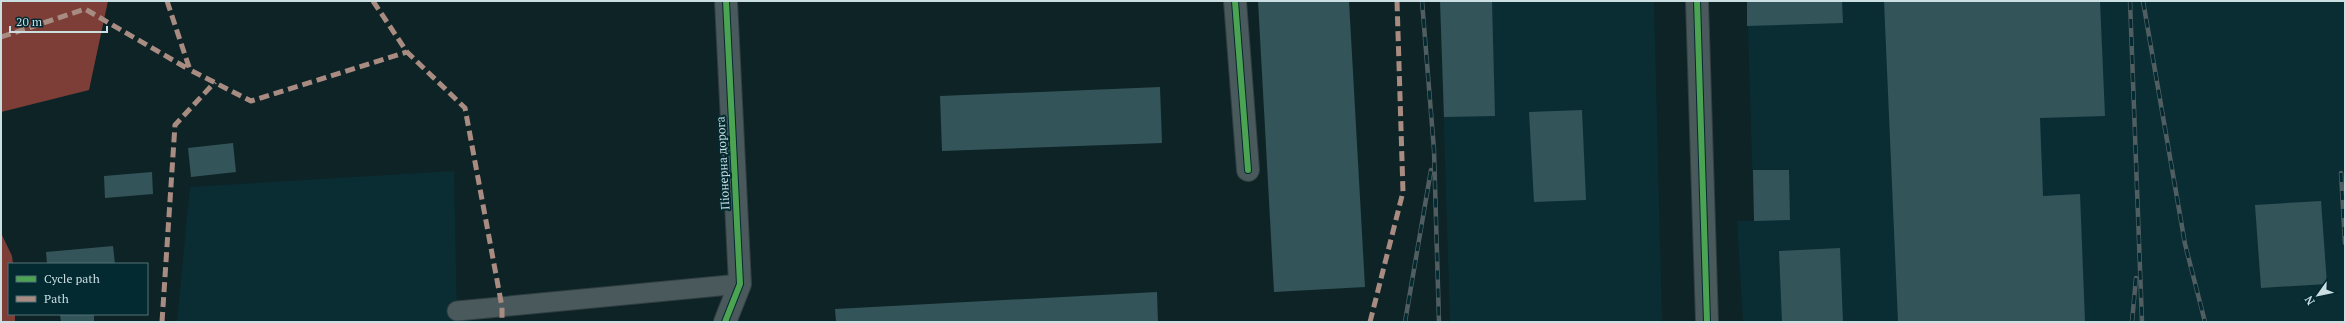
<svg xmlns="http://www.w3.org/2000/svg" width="2346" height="323" font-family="'PT Serif',serif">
<rect width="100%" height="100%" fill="#0e2326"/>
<path fill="#0a2d34" d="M 1440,1 L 1654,1 L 1662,322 L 1450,322 Z
M 1747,1 L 2345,1 L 2345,322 L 1743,322 L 1737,221 L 1754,221 Z
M 454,171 L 457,322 L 177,322 L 190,187 Z"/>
<path fill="#7d3e38" d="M 1,1 L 108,1 L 89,90 L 1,112 Z
M 1,233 L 12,256 L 13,264 L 9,264 L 9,314 L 15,314 L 15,322 L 1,322 Z"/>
<path fill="#335459" d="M 1258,1 L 1349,1 L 1365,287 L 1274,292 Z
M 1440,1 L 1492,1 L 1495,116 L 1444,117 Z
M 1747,1 L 1842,1 L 1843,23 L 1747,26 Z
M 1884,1 L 2100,1 L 2105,116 L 2040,118 L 2043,196 L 2080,194 L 2085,322 L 1898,322 Z
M 1160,87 L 1162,143 L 942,151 L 940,96 Z
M 1582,110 L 1586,200 L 1534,202 L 1529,112 Z
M 233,143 L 236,172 L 191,177 L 188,148 Z
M 1753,170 L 1789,170 L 1790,220 L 1754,221 Z
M 152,172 L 153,194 L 105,198 L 104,176 Z
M 2321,201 L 2327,284 L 2261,288 L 2255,205 Z
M 113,246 L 115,264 L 47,264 L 46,252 Z
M 1840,248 L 1843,322 L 1782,322 L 1779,251 Z
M 1157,292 L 1158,322 L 836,322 L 835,309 Z
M 60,314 L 94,314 L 94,322 L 61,322 Z"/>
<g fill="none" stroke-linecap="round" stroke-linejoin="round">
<g stroke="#313f42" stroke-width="21">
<path id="service" d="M 457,311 L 740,284"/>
</g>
<g stroke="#313f42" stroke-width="24">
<path id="minor" d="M 1235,1 L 1248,170
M 1697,1 L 1707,322
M 725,322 L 740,284 L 726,1"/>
</g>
<use href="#service" stroke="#4a595c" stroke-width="19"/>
<use href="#minor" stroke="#4a595c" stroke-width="22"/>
<g stroke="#515e61" stroke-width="4.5">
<path id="rail" d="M 1422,1 L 1434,150 L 1439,322
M 2130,1 L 2142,322
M 2143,1 L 2185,244 L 2205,322
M 2341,173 L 2345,243
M 1405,322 L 1431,170
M 2132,322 L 2136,278"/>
</g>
<use href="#rail" stroke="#032a31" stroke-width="3" stroke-dasharray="9" stroke-linecap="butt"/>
<path stroke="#a88b81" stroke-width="5" stroke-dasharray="10 5" stroke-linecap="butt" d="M 167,1 L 190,70 L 251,101 L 407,52
M 373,1 L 407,52 L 465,108 L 502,307 L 502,322
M 1,37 L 85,9 L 190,70
M 162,322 L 175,125 L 215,82
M 1370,322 L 1403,192 L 1397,1"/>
<g stroke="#032a31" stroke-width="8">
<path id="cycleway" d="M 1235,1 L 1248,170
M 1697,1 L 1707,322
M 725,322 L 740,284 L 726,1"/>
</g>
<use href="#cycleway" stroke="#4ca352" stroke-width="6"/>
</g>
<g text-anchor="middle" stroke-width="4" stroke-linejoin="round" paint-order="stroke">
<g font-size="12" fill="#cbdfe3" stroke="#032a31">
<text transform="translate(723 163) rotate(-93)" y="4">Піонерна дорога</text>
</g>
</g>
<rect width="2346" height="323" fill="none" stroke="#cbdfe3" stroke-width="4"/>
<rect x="8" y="263" width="140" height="52" fill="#032a31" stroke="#537278"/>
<rect x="16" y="276" width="20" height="6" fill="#4ca352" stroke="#537278"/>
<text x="44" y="283" font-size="12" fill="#cbdfe3">Cycle path</text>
<rect x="16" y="296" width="20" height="6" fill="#a88b81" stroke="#537278"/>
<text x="44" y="303" font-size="12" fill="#cbdfe3">Path</text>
<g transform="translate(2318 295) rotate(237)" stroke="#032a31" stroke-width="3" paint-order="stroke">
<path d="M0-3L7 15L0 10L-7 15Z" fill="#cbdfe3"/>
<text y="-6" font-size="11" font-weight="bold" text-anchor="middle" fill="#cbdfe3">N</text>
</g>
<path d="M10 26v6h97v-6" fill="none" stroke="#cbdfe3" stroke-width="2"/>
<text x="16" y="26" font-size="12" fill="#cbdfe3" stroke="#032a31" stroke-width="3" paint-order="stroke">20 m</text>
</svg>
